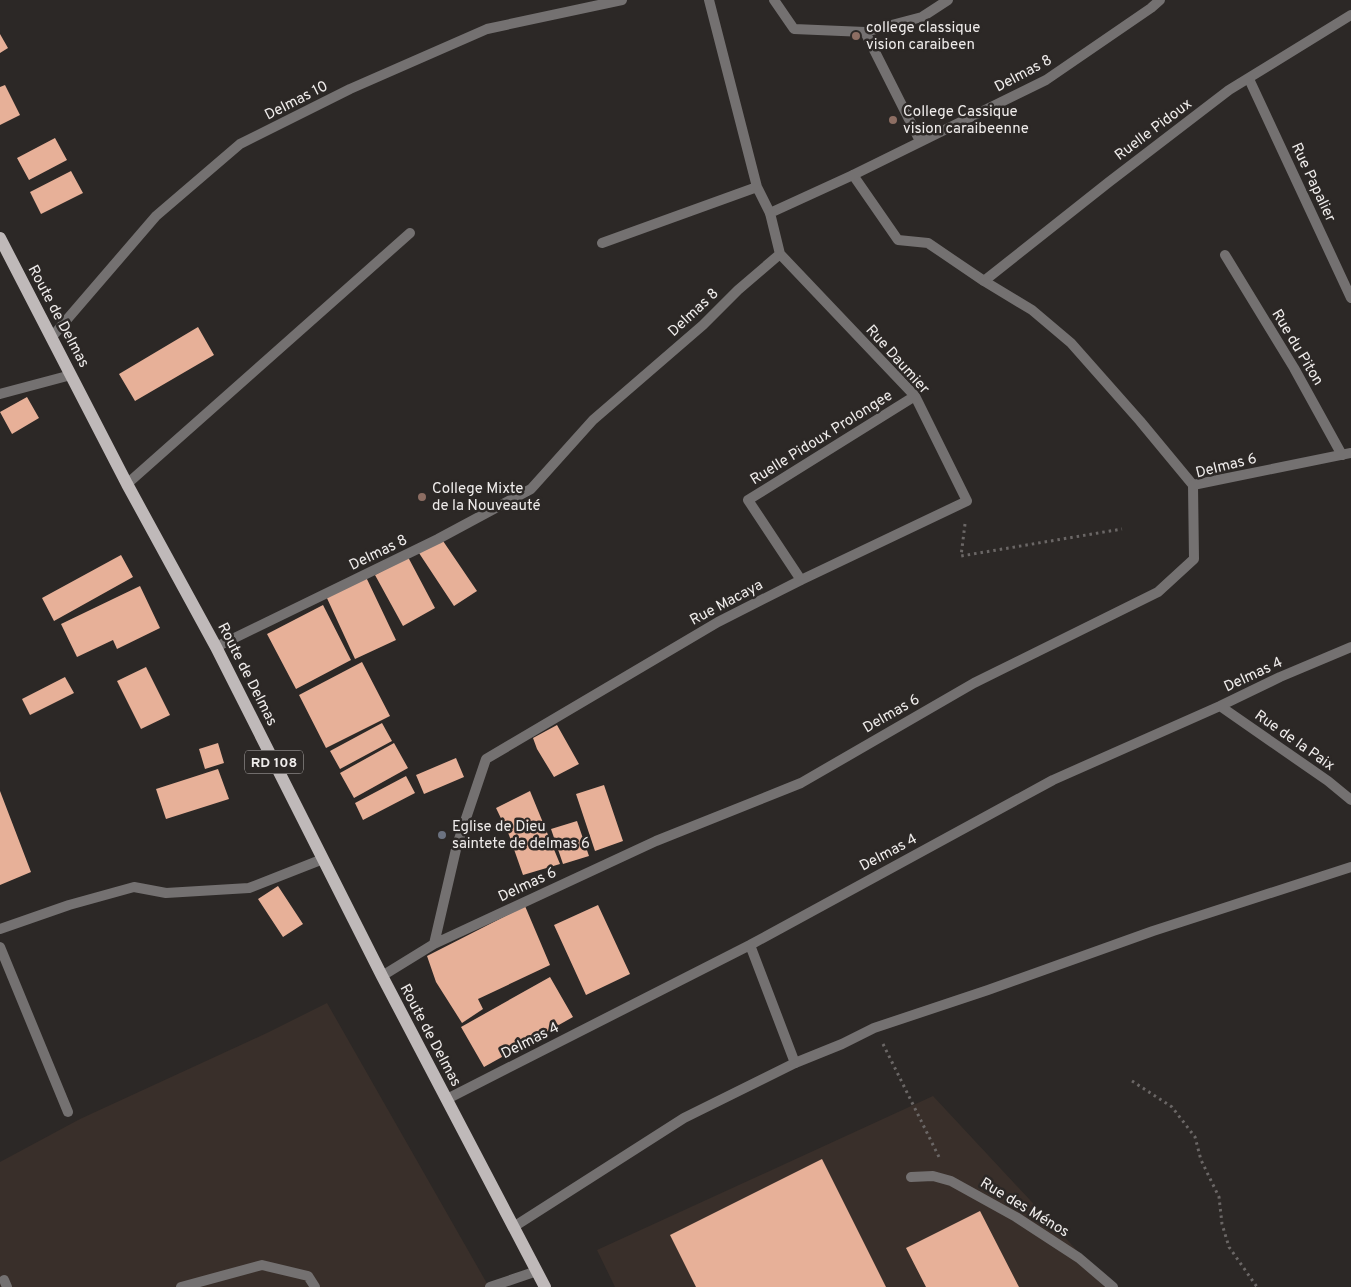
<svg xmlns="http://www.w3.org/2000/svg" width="1351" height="1287" font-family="Overpass,sans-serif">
<rect width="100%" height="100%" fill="#2c2826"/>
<path fill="#392f2a" d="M 327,1003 L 489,1287 L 0,1287 L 0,1162 L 80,1119 L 269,1032 Z
M 933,1096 L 1111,1287 L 615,1287 L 597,1250 Z"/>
<path fill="#e7b098" d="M 0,34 L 8,48 L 0,53 Z
M 5,85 L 20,115 L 0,125 L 0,87 Z
M 55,138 L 67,160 L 29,180 L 17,158 Z
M 71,171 L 83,193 L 41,214 L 30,192 Z
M 198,327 L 214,355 L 135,401 L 119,374 Z
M 27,397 L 39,418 L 12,434 L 0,412 Z
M 441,538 L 477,591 L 454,606 L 419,553 Z
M 121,555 L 133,577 L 54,621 L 42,598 Z
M 408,557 L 435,608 L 403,626 L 375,575 Z
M 366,577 L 396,640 L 355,659 L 326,596 Z
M 140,586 L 160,628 L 117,649 L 113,640 L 77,657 L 61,624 Z
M 323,605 L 351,660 L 296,689 L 267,634 Z
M 362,662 L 390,716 L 326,748 L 299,695 Z
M 146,667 L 170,715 L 141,729 L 117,681 Z
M 65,677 L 74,693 L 30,715 L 22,699 Z
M 382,723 L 392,741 L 340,769 L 330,751 Z
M 557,725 L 579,764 L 554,777 L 537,749 L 533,738 Z
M 218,743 L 224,763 L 205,769 L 199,749 Z
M 394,743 L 408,768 L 354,798 L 340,773 Z
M 456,758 L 464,777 L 424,794 L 416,775 Z
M 218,769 L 229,799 L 166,819 L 156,789 Z
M 406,776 L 415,793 L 363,820 L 355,803 Z
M 604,785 L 623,841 L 595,851 L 576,794 Z
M 0,791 L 31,872 L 0,885 Z
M 530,791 L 560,864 L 523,875 L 509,835 L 496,808 Z
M 577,821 L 589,856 L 563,864 L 551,829 Z
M 278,886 L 303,924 L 283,937 L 258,899 Z
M 598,905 L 630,974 L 586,995 L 554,925 Z
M 525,906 L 550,965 L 478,999 L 483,1009 L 462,1023 L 436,982 L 427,956 Z
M 550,977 L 573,1017 L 484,1067 L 461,1027 Z
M 822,1159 L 886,1287 L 696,1287 L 670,1235 Z
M 980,1211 L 1019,1287 L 926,1287 L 906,1248 Z"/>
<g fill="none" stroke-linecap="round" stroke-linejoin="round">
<path stroke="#6b6766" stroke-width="3" stroke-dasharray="2.5 4" stroke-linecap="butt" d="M 965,524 L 961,556 L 1122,529
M 883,1044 L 939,1157
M 1132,1081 L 1172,1107 L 1195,1137 L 1201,1160 L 1219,1197 L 1222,1224 L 1229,1247 L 1257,1287"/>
<path stroke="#747171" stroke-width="10" d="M 709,0 L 757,187 L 770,213
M 1249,79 L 1351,298
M 853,175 L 898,240 L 928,243 L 984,281 L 1032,310 L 1071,343 L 1140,421 L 1193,485
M 602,243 L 757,187
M 1225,255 L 1294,368 L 1342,455
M 127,484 L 410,233
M 0,929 L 69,905 L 134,887 L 166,893 L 249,888 L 323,859
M 0,947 L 68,1112
M 911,1177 L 933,1176 L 951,1181 L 1016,1217 L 1079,1258 L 1113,1287
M 515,1226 L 684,1118 L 795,1063 L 842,1044 L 874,1028 L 988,990 L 1153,931 L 1351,867
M 4,1280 L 7,1287
M 181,1287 L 262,1265 L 308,1276 L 315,1287
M 490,1287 L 537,1271"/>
<path stroke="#747171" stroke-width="10" d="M 774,0 L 794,29 L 865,32 L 922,17 L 948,0
M 865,32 L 920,141
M 984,281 L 1109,182 L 1229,90 L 1351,15
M 51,338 L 156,216 L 240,144 L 350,89 L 487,29 L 622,0
M 0,394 L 71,375
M 801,580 L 748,500 L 915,396
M 216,647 L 438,539 L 531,489 L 593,420 L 703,325 L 738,290 L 780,254 L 770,213 L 853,175 L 1046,80 L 1151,8 L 1160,0
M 1220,706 L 1328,781 L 1351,800
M 434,944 L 457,845 L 486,759 L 718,622 L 801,580 L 967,501 L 915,396 L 780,254
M 750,945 L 795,1063
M 382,976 L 434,944 L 656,841 L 801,783 L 974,683 L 1158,592 L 1194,559 L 1193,485 L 1351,453
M 447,1099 L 750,945 L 1053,780 L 1220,706 L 1280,677 L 1351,647"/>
<path stroke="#bfb9b9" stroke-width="12" d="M 0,238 L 127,484 L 216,647 L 382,976 L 545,1287"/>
</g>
<g fill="#8d6e63" stroke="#2c2826" stroke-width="2">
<circle cx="856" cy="36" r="5"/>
<circle cx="893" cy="120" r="5"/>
<circle cx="422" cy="497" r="5"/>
</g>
<circle fill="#6b7280" stroke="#2c2826" stroke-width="2" cx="442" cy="835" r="5"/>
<g text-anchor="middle" stroke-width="5" stroke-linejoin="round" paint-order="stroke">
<rect fill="#2c2826" stroke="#b4b1b0" stroke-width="1" x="245" y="750.5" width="58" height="23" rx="4"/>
<g font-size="14" font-weight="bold" fill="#efeceb">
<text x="274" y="767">RD 108</text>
</g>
<g font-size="15" fill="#efeceb" stroke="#2c2826" text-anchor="start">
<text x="866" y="32">college classique<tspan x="866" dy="17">vision caraibeen</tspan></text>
<text x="903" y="116">College Cassique<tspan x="903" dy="17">vision caraibeenne</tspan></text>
<text x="432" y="493">College Mixte<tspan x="432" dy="17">de la Nouveauté</tspan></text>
<text x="452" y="831">Eglise de Dieu<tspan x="452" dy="17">saintete de delmas 6</tspan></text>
</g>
<g font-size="15" fill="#efeceb" stroke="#2c2826">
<text transform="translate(1023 73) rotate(-28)" y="5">Delmas 8</text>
<text transform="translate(296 100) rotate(-27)" y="5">Delmas 10</text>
<text transform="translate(1153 129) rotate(-37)" y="5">Ruelle Pidoux</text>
<text transform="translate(1314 182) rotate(65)" y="5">Rue Papalier</text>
<text transform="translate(693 312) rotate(-43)" y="5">Delmas 8</text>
<text transform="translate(59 316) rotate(62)" y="5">Route de Delmas</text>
<text transform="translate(1298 347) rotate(59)" y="5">Rue du Piton</text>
<text transform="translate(898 359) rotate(48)" y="5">Rue Daumier</text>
<text transform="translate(821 437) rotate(-32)" y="5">Ruelle Pidoux Prolongee</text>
<text transform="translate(1226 465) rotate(-14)" y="5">Delmas 6</text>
<text transform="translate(378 552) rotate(-26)" y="5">Delmas 8</text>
<text transform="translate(726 602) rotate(-28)" y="5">Rue Macaya</text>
<text transform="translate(248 674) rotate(63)" y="5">Route de Delmas</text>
<text transform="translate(1253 674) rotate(-25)" y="5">Delmas 4</text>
<text transform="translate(891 713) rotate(-30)" y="5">Delmas 6</text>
<text transform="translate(1295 740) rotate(35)" y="5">Rue de la Paix</text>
<text transform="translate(888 852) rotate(-28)" y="5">Delmas 4</text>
<text transform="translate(527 884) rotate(-25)" y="5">Delmas 6</text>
<text transform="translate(431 1035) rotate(62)" y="5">Route de Delmas</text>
<text transform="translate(530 1040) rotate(-27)" y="5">Delmas 4</text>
<text transform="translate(1025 1207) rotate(31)" y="5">Rue des Ménos</text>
</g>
</g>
</svg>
